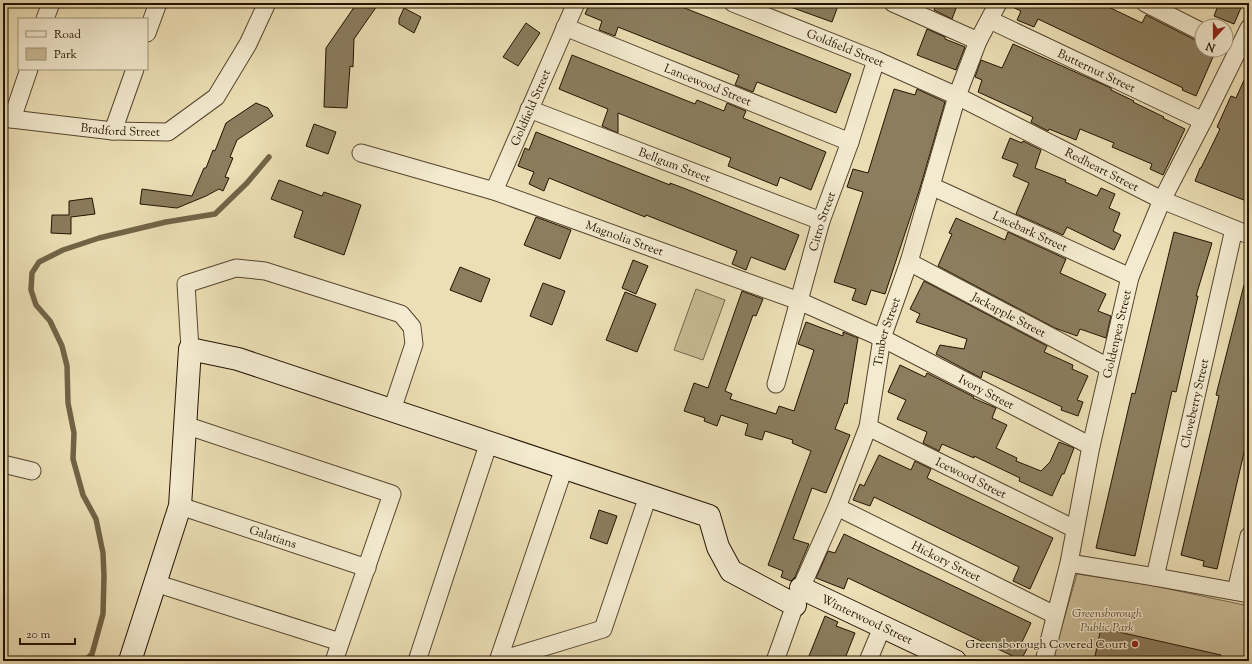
<svg xmlns="http://www.w3.org/2000/svg" width="1252" height="664" font-family="'Sorts Mill Goudy',serif">
<rect width="100%" height="100%" fill="#ecdfb5"/>
<filter id="stains"><feTurbulence type="fractalNoise" baseFrequency=".005" numOctaves="4"/><feColorMatrix values="0 0 0 0 .2 0 0 0 0 .09 0 0 0 0 .02 0 0 0 .5 -.17"/></filter>
<radialGradient id="worn" r=".72"><stop offset=".6" stop-color="#630" stop-opacity="0"/><stop offset="1" stop-color="#630" stop-opacity=".3"/></radialGradient>
<path fill="#cabc96" stroke="#76684b" d="M 696,289 L 725,300 L 703,360 L 674,350 Z
M 1077,574 L 1150,585 L 1249,606 L 1249,661 L 1052,661 Z"/>
<g fill="none" stroke-linecap="round" stroke-linejoin="round">
<path stroke="#726447" stroke-width="5.5" d="M 84,661 L 92,654 L 103,614 L 104,576 L 103,553 L 96,519 L 83,495 L 73,459 L 74,433 L 68,403 L 67,366 L 62,346 L 50,321 L 36,305 L 31,290 L 32,273 L 39,262 L 63,250 L 99,238 L 166,222 L 215,214 L 247,183 L 269,157"/>
</g>
<path fill="#8b7d5e" stroke="#221300" d="M 357,3 L 379,3 L 354,39 L 353,67 L 350,66 L 347,108 L 324,107 L 326,48 Z
M 590,3 L 672,3 L 851,74 L 836,113 L 757,82 L 753,92 L 735,85 L 739,75 L 618,27 L 615,36 L 599,30 L 602,21 L 585,14 Z
M 785,3 L 839,3 L 832,22 L 785,5 Z
M 937,3 L 958,3 L 952,19 L 934,10 Z
M 1008,3 L 1100,3 L 1142,23 L 1146,15 L 1197,41 L 1202,42 L 1202,50 L 1216,50 L 1196,96 L 1182,90 L 1183,88 L 1038,19 L 1034,27 L 1017,20 L 1021,11 L 1008,5 Z
M 1219,3 L 1243,3 L 1234,24 L 1214,16 Z
M 404,8 L 421,17 L 414,33 L 399,24 L 399,19 Z
M 526,23 L 540,33 L 518,66 L 503,57 Z
M 927,29 L 945,37 L 945,39 L 965,47 L 956,70 L 917,55 Z
M 1013,44 L 1111,88 L 1111,90 L 1134,101 L 1133,102 L 1164,117 L 1163,118 L 1185,129 L 1163,175 L 1150,169 L 1152,164 L 1112,147 L 1114,143 L 1080,129 L 1076,140 L 1049,129 L 1048,131 L 1031,122 L 1033,117 L 978,92 L 982,80 L 975,77 L 981,60 L 1002,68 Z
M 572,55 L 695,104 L 697,100 L 724,111 L 727,103 L 746,111 L 743,118 L 826,152 L 811,190 L 780,177 L 777,186 L 728,166 L 731,158 L 618,113 L 618,133 L 602,126 L 608,109 L 559,89 Z
M 1249,69 L 1249,202 L 1195,181 L 1200,168 L 1201,168 L 1220,129 L 1217,127 L 1231,96 L 1236,98 Z
M 894,89 L 915,95 L 917,89 L 945,102 L 920,188 L 885,294 L 871,290 L 866,305 L 852,300 L 856,289 L 834,282 L 863,192 L 847,187 L 853,169 L 868,173 Z
M 256,103 L 268,108 L 273,116 L 237,140 L 230,157 L 233,158 L 225,177 L 229,178 L 223,191 L 219,189 L 206,196 L 177,208 L 140,204 L 142,189 L 192,196 L 204,168 L 206,168 L 213,150 L 215,151 L 226,123 Z
M 314,124 L 336,132 L 328,154 L 306,146 Z
M 536,132 L 670,185 L 670,183 L 686,189 L 799,235 L 785,270 L 751,257 L 746,270 L 732,264 L 737,251 L 646,215 L 645,217 L 549,178 L 544,191 L 529,184 L 534,172 L 518,166 L 525,148 L 529,150 Z
M 1010,138 L 1022,143 L 1023,141 L 1041,150 L 1035,168 L 1066,180 L 1065,182 L 1097,196 L 1101,188 L 1115,194 L 1109,208 L 1120,213 L 1113,231 L 1121,235 L 1114,250 L 1067,227 L 1063,235 L 1016,214 L 1029,183 L 1013,176 L 1018,164 L 1002,158 Z
M 279,180 L 322,196 L 324,192 L 361,205 L 344,255 L 294,237 L 303,211 L 271,199 Z
M 92,198 L 95,214 L 71,217 L 71,234 L 51,233 L 52,215 L 69,215 L 69,201 Z
M 536,217 L 571,230 L 560,259 L 524,245 Z
M 956,218 L 1005,240 L 1008,232 L 1066,259 L 1060,273 L 1106,294 L 1098,311 L 1111,316 L 1106,338 L 1080,329 L 1077,336 L 1055,328 L 938,266 L 952,234 L 949,233 Z
M 1174,232 L 1212,243 L 1196,296 L 1198,296 L 1176,392 L 1172,391 L 1135,556 L 1096,548 L 1132,393 L 1135,394 Z
M 633,260 L 648,266 L 636,294 L 622,288 Z
M 460,267 L 490,279 L 481,302 L 450,290 Z
M 924,281 L 1047,346 L 1044,352 L 1073,365 L 1072,369 L 1088,376 L 1077,400 L 1083,402 L 1078,416 L 1061,410 L 1062,407 L 999,378 L 983,371 L 981,378 L 936,354 L 940,345 L 964,349 L 967,339 L 916,322 L 920,314 L 910,309 Z
M 543,283 L 565,291 L 552,325 L 530,316 Z
M 1244,285 L 1249,286 L 1249,431 L 1217,569 L 1203,566 L 1204,561 L 1181,555 L 1219,396 L 1216,395 Z
M 742,291 L 763,299 L 756,316 L 753,315 L 725,391 L 732,394 L 730,399 L 776,414 L 779,406 L 794,411 L 814,350 L 798,344 L 806,322 L 843,336 L 843,332 L 858,338 L 847,404 L 845,403 L 835,429 L 850,435 L 826,493 L 812,488 L 793,539 L 809,544 L 795,577 L 791,581 L 781,577 L 783,571 L 768,565 L 811,451 L 792,443 L 793,440 L 765,431 L 762,440 L 745,435 L 748,424 L 721,415 L 717,426 L 704,421 L 705,418 L 684,411 L 694,383 L 708,388 Z
M 625,292 L 656,304 L 637,352 L 606,340 Z
M 900,365 L 925,377 L 927,373 L 974,397 L 973,398 L 996,408 L 992,418 L 1007,425 L 996,448 L 1017,458 L 1016,461 L 1041,471 L 1050,462 L 1059,442 L 1074,448 L 1064,474 L 1062,474 L 1052,496 L 1019,481 L 1020,478 L 974,456 L 974,458 L 942,444 L 939,451 L 923,443 L 927,432 L 897,419 L 906,400 L 888,392 Z
M 879,455 L 911,470 L 915,461 L 931,469 L 927,478 L 1053,538 L 1030,589 L 1013,581 L 1019,567 L 874,497 L 870,506 L 853,500 L 860,484 L 864,486 Z
M 599,510 L 617,516 L 607,544 L 590,538 Z
M 844,534 L 1031,623 L 1022,642 L 1029,645 L 1021,660 L 848,578 L 844,589 L 816,578 L 828,551 L 835,553 Z
M 825,616 L 838,622 L 836,626 L 855,633 L 844,661 L 807,661 Z
M 1101,628 L 1221,655 L 1220,661 L 1094,661 Z"/>
<g fill="none" stroke-linecap="round" stroke-linejoin="round">
<g stroke="#54462d" stroke-width="19">
<g id="street">
<path id="s1" d="M 733,3 L 876,60 L 957,96 L 1162,200 L 1249,235"/>
<path d="M 893,3 L 978,41"/>
<path d="M 1145,3 L 1202,32"/>
<path d="M 45,19 L 51,3"/>
<path id="s2" d="M 990,20 L 1203,121"/>
<path id="s3" d="M 565,27 L 850,142"/>
<path d="M 147,33 L 158,3"/>
<path id="s4" d="M 529,109 L 821,221"/>
<path id="s5" d="M 3,118 L 113,131 L 168,132 L 216,97 L 248,44 L 267,3"/>
<path d="M 12,119 L 29,69"/>
<path d="M 113,131 L 135,69"/>
<path id="s6" d="M 361,153 L 494,191 L 799,301 L 882,338 L 1091,446"/>
<path id="s7" d="M 931,186 L 1130,277"/>
<path id="s8" d="M 494,191 L 576,3"/>
<path id="s9" d="M 909,262 L 1108,367"/>
<path d="M 190,349 L 186,284 L 236,268 L 265,271 L 401,314 L 412,327 L 414,344 L 392,410"/>
<path id="s10" d="M 776,384 L 821,221 L 850,142 L 876,60"/>
<path d="M 185,425 L 392,494 L 334,661"/>
<path id="s11" d="M 868,427 L 1075,529"/>
<path d="M 3,464 L 32,471"/>
<path id="s12" d="M 180,506 L 367,568"/>
<path id="s13" d="M 837,507 L 1055,615"/>
<path d="M 1069,563 L 1155,577 L 1249,594"/>
<path id="s14" d="M 1155,577 L 1234,229"/>
<path d="M 155,583 L 340,642"/>
<path d="M 1236,591 L 1249,536"/>
<path d="M 417,661 L 489,442"/>
<path d="M 498,661 L 603,629 L 648,496"/>
<path d="M 498,661 L 564,468"/>
<path id="s15" d="M 775,661 L 801,588 L 837,507 L 868,427 L 882,338 L 909,262 L 957,96 L 978,41 L 998,3"/>
<path d="M 868,661 L 883,625"/>
<path id="s16" d="M 1044,661 L 1069,563 L 1091,446 L 1130,277 L 1162,200 L 1203,121 L 1249,28"/>
</g>
</g>
<g stroke="#221300" stroke-width="24">
<g id="secondary">
<path id="s17" d="M 801,588 L 955,661"/>
<path d="M 130,661 L 180,506 L 190,349 L 238,359 L 709,516 L 718,547 L 731,571 L 795,605"/>
</g>
</g>
<use href="#street" stroke="#f3eacf" stroke-width="17"/>
<use href="#secondary" stroke="#f3eacf" stroke-width="22"/>
</g>
<circle fill="#8f2418" stroke="#f3eacf" stroke-width="1.5" cx="1135" cy="644" r="4"/>
<g text-anchor="middle" stroke-width="3" stroke-linejoin="round" paint-order="stroke">
<g font-size="12" fill="#221300" stroke="#f3eacf">
<text dy="4" stroke="none"><textPath href="#s1" startOffset="121">Goldfield Street</textPath></text>
<text dy="4" stroke="none"><textPath href="#s2" startOffset="118">Butternut Street</textPath></text>
<text dy="4" stroke="none"><textPath href="#s3" startOffset="154">Lancewood Street</textPath></text>
<text dy="4" stroke="none"><textPath href="#s8" startOffset="91">Goldfield Street</textPath></text>
<text dy="4" stroke="none"><textPath href="#s5" startOffset="118">Bradford Street</textPath></text>
<text dy="4" stroke="none"><textPath href="#s4" startOffset="156">Bellgum Street</textPath></text>
<text dy="4" stroke="none"><textPath href="#s1" startOffset="405">Redheart Street</textPath></text>
<text dy="4" stroke="none"><textPath href="#s10" startOffset="169">Citro Street</textPath></text>
<text dy="4" stroke="none"><textPath href="#s7" startOffset="109">Lacebark Street</textPath></text>
<text dy="4" stroke="none"><textPath href="#s6" startOffset="277">Magnolia Street</textPath></text>
<text dy="4" stroke="none"><textPath href="#s9" startOffset="113">Jackapple Street</textPath></text>
<text dy="4" stroke="none"><textPath href="#s15" startOffset="349">Timber Street</textPath></text>
<text dy="4" stroke="none"><textPath href="#s16" startOffset="335">Goldenpea Street</textPath></text>
<text dy="4" stroke="none"><textPath href="#s6" startOffset="671">Ivory Street</textPath></text>
<text dy="4" stroke="none"><textPath href="#s14" startOffset="178">Cloveberry Street</textPath></text>
<text dy="4" stroke="none"><textPath href="#s11" startOffset="115">Icewood Street</textPath></text>
<text dy="4" stroke="none"><textPath href="#s12" startOffset="98">Galatians</textPath></text>
<text dy="4" stroke="none"><textPath href="#s13" startOffset="122">Hickory Street</textPath></text>
<text dy="4" stroke="none"><textPath href="#s17" startOffset="73">Winterwood Street</textPath></text>
</g>
<g font-size="12" font-style="italic" fill="#5d4e34" stroke="#f3eacf">
<text x="1107" y="617">Greensborough<tspan x="1107" dy="14">Public Park</tspan></text>
</g>
<g font-size="12" fill="#221300" stroke="#f3eacf" text-anchor="end">
<text x="1127" y="648">Greensborough Covered Court</text>
</g>
</g>
<rect width="1252" height="664" fill="none" stroke="#ecdfb5" stroke-width="16"/>
<rect x="4" y="4" width="1244" height="656" fill="none" stroke="#221300" stroke-width="2"/>
<rect x="8" y="8" width="1236" height="648" fill="none" stroke="#221300"/>
<rect x="18" y="18" width="130" height="52" fill="#f3eacf" stroke="#9f947c"/>
<rect x="26" y="31" width="20" height="6" fill="#f3eacf" stroke="#9f947c"/>
<text x="54" y="38" font-size="12" fill="#221300">Road</text>
<rect x="26" y="48" width="20" height="12" fill="#cabc96" stroke="#9f947c"/>
<text x="54" y="58" font-size="12" fill="#221300">Park</text>
<g transform="translate(1214 38) rotate(201)"><circle r="19" fill="#f3eacf" stroke="#9f947c"/>
<path d="M0-3L7 15L0 10L-7 15Z" fill="#8f2418"/>
<text y="-6" font-size="11" font-weight="bold" text-anchor="middle" fill="#221300">N</text>
</g>
<path d="M20 638v6h55v-6" fill="none" stroke="#221300" stroke-width="2"/>
<text x="26" y="638" font-size="12" fill="#221300" stroke="#f3eacf" stroke-width="3" paint-order="stroke">20 m</text>
<rect width="100%" height="100%" filter="url(#stains)"/>
<rect width="100%" height="100%" fill="url(#worn)"/>
</svg>
